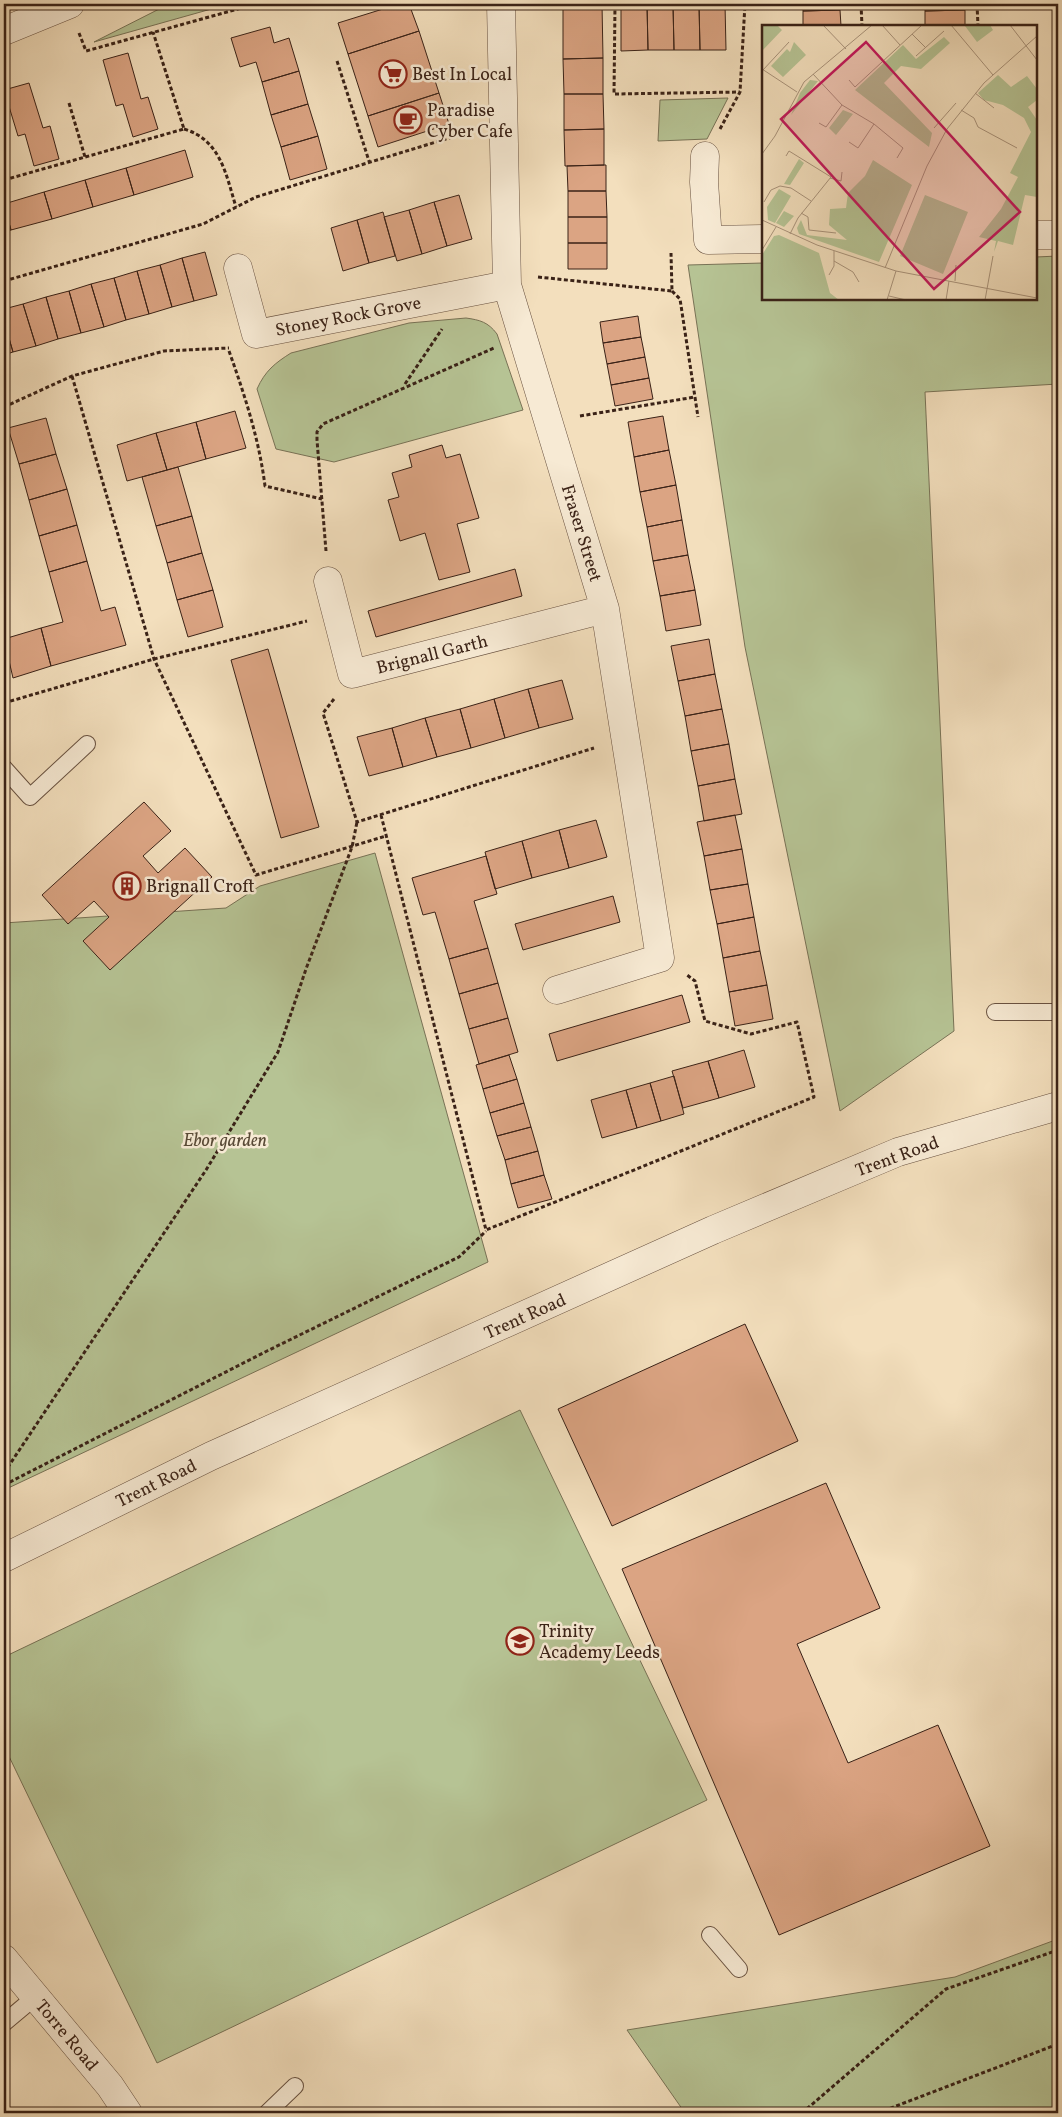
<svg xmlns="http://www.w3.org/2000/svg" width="1062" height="2117" font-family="Vollkorn,serif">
<rect width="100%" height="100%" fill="#f3dfbd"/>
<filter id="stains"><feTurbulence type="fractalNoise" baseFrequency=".004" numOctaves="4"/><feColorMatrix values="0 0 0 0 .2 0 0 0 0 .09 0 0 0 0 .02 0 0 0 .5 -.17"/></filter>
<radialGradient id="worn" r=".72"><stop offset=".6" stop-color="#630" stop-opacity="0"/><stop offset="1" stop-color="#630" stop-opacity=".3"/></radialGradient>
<path fill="#b6c394" stroke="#787256" d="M 169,4 L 229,4 L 94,42 Z
M 728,98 L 707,139 L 658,141 L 660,100 Z
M 1058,256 L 1058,384 L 925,392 L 954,1031 L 840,1111 L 745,647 L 688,265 L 763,263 L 763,299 L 1036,299 L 1036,257 Z
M 466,318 C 480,320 488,322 497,334 L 523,410 L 334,462 L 276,449 L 257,389 C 265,371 275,363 291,353 L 409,323 Z
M 375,853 L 488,1262 L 4,1490 L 4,923 L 226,908 L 260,886 Z
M 520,1410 L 707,1800 L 157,2063 L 4,1746 L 4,1657 Z
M 1058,1939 L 1058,2113 L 685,2113 L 627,2030 L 955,1977 Z"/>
<path fill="#dba483" stroke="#3a2217" d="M 399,4 L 409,4 L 419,31 L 348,54 L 338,23 Z
M 563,4 L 602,4 L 603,58 L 563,59 Z
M 621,4 L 647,4 L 648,50 L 621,51 Z
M 647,4 L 673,4 L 674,50 L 648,50 Z
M 673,4 L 699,4 L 700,50 L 674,50 Z
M 699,4 L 725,4 L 726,50 L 700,50 Z
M 803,4 L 840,4 L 840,10 L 803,11 Z
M 925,4 L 965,4 L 965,10 L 925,11 Z
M 840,10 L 841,26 L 803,26 L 803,11 Z
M 965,10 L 965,26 L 925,26 L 925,11 Z
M 270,27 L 274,43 L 289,38 L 299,71 L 262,82 L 256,62 L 240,67 L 231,38 Z
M 419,31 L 439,93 L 368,116 L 348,54 Z
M 128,53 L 141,99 L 148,97 L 158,129 L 133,137 L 123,104 L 116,106 L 103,60 Z
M 603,58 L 603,94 L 564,94 L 563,59 Z
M 299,71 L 308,104 L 271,115 L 262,82 Z
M 29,83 L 43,128 L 50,126 L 59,159 L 34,166 L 25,134 L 18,136 L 4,90 Z
M 439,93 L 449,124 L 378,147 L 368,116 Z
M 564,94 L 603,94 L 604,129 L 564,130 Z
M 308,104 L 318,136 L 281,147 L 271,115 Z
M 604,129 L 604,165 L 565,166 L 564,130 Z
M 318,136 L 327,169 L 290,180 L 281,147 Z
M 185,150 L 193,177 L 134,195 L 126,168 Z
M 606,165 L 606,191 L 568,191 L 567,166 Z
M 126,168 L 134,195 L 93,207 L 85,180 Z
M 85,180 L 93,207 L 52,219 L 44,192 Z
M 568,191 L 606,191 L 607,217 L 568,217 Z
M 44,192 L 52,219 L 11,230 L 4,204 Z
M 459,195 L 472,239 L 447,246 L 434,202 Z
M 434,202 L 447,246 L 422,254 L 409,210 Z
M 4,205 L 11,230 L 4,233 Z
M 409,210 L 422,254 L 397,261 L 384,217 Z
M 383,212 L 395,256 L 369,263 L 357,220 Z
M 568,217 L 607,217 L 607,243 L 568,243 Z
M 357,220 L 369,263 L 343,271 L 331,228 Z
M 568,243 L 607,243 L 607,269 L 568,269 Z
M 205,252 L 217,295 L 194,301 L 182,258 Z
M 182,258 L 194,301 L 172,307 L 160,265 Z
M 160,265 L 172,307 L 149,314 L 137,271 Z
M 137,271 L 149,314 L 126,320 L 114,278 Z
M 114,278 L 126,320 L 104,327 L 91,284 Z
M 91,284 L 104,327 L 81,333 L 69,291 Z
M 69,291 L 81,333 L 58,339 L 46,297 Z
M 46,297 L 58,339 L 36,346 L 23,304 Z
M 23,304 L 36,346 L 13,352 L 4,321 L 4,309 Z
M 638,316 L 641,337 L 603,343 L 600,322 Z
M 4,321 L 13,352 L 4,355 Z
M 641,337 L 645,357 L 607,364 L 603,343 Z
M 645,357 L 649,378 L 611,385 L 607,364 Z
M 649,378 L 653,399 L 615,406 L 611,385 Z
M 235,411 L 246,448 L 206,459 L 196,422 Z
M 663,416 L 669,450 L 634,457 L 628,422 Z
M 46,418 L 56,454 L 19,464 L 8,428 Z
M 196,422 L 206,459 L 167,470 L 156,433 Z
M 156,433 L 167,470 L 127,481 L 117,445 Z
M 442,445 L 446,458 L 460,454 L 479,518 L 457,524 L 470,572 L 439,580 L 425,533 L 400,541 L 388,500 L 399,497 L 392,473 L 412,467 L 409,455 Z
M 669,450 L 676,485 L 640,492 L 634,457 Z
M 56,454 L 67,489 L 29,500 L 19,464 Z
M 178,467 L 192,516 L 156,526 L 142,477 Z
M 676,485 L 682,520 L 647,527 L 640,492 Z
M 67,489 L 77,525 L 39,536 L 29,500 Z
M 192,516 L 202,553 L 167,563 L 156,526 Z
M 682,520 L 688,555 L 653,561 L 647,527 Z
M 77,525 L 87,561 L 49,572 L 39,536 Z
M 202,553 L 213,590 L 177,600 L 167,563 Z
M 688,555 L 695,590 L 660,596 L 653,561 Z
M 87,561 L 101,611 L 115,607 L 126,645 L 51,666 L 41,628 L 63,622 L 49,572 Z
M 515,569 L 522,596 L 376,637 L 368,611 Z
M 213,590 L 223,627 L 188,637 L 177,600 Z
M 695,590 L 701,625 L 666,631 L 660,596 Z
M 41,628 L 51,666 L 13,678 L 4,639 Z
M 709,639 L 715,674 L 678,681 L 671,646 Z
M 268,649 L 319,827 L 281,838 L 231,660 Z
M 715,674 L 722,709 L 685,716 L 678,681 Z
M 562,680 L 573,719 L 539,728 L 528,689 Z
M 528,689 L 539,728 L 505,738 L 494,699 Z
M 494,699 L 505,738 L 471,748 L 460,709 Z
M 460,709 L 471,748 L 437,757 L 425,718 Z
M 722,709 L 729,744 L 691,751 L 685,716 Z
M 425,718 L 437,757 L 403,767 L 392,728 Z
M 392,728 L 403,767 L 369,776 L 357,737 Z
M 729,744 L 735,779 L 698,786 L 691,751 Z
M 735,779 L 742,814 L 704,821 L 698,786 Z
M 144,802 L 171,831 L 143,856 L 158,873 L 185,848 L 212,877 L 110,970 L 83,941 L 109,917 L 94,901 L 68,924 L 42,895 Z
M 735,815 L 742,849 L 704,856 L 697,822 Z
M 596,820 L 607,857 L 569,868 L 559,830 Z
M 559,830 L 569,868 L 532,878 L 522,841 Z
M 522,841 L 532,878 L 495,889 L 485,852 Z
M 742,849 L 748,884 L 710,890 L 704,856 Z
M 486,856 L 497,894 L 474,901 L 488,948 L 449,959 L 435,912 L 423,915 L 412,878 Z
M 748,884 L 754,917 L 717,924 L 710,890 Z
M 613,896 L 620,922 L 523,950 L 515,924 Z
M 754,917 L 760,951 L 723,958 L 717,924 Z
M 488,948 L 498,983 L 459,994 L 449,959 Z
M 760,951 L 767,985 L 729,992 L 723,958 Z
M 498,983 L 508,1018 L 469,1029 L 459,994 Z
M 767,985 L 773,1019 L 735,1026 L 729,992 Z
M 682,995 L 690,1022 L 557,1061 L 549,1034 Z
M 508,1018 L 518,1052 L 479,1064 L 469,1029 Z
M 744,1050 L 755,1087 L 719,1098 L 708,1061 Z
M 509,1055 L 517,1079 L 483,1089 L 476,1065 Z
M 708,1061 L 719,1098 L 683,1108 L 672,1071 Z
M 674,1076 L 684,1114 L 661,1121 L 650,1083 Z
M 517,1079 L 524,1103 L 490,1113 L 483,1089 Z
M 650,1083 L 661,1121 L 637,1128 L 626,1090 Z
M 626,1090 L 637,1128 L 602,1138 L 591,1100 Z
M 524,1103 L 531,1127 L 497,1136 L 490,1113 Z
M 531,1127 L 538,1151 L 505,1160 L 497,1136 Z
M 538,1151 L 544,1175 L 511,1184 L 505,1160 Z
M 544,1175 L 552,1199 L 518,1208 L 511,1184 Z
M 745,1324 L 798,1441 L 612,1526 L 558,1409 Z
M 826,1483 L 880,1608 L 797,1644 L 848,1763 L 938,1725 L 990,1846 L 779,1935 L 622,1569 Z"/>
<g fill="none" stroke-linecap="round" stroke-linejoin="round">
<g stroke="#685140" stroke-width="18">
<path id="service" d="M 4,768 L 30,797 L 87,744
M 995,1012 L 1058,1012
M 710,1935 L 739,1969
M 4,2023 L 35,1997
M 267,2113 L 295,2086"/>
</g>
<g stroke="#685140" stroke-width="29">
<path id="minor" d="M 501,4 L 507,285 L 605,609 L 660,958 L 557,990
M 705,156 L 704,182 L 708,240 L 763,239
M 1036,235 L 1058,235
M 238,268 L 256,334 L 507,285
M 328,581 L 352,674 L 605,609
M 4,1558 L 211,1456 L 713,1230 L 898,1152 L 1058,1106"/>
</g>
<g stroke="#685140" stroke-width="29">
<path id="tertiary" d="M 4,31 L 70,4
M 4,1959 L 110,2086 L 128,2113"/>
</g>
<path stroke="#3a2217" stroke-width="3" stroke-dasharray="4 2.5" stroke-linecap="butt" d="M 615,4 L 614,94 L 740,92
M 861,4 L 862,26
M 977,4 L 978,26
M 79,33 L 86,51 L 256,4
M 337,61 L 369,161
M 69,103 L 85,157
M 184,129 C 221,140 226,175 236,207
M 720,129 L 740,92 L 745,4
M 4,180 L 184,129 L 153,32
M 538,277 L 672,291 L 671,253
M 4,281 L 203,224 L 256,197 L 472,131
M 672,291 L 680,299 L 698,417
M 229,351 C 245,396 259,439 265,486 L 322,499
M 72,376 L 154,659 L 256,875 L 386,836
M 405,384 L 442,329
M 4,407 L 72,376 L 164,351 L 229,348
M 580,416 L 695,397
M 326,551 L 317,440 L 317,432 L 323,424 L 494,348
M 334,699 L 323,713 L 357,822 L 594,748
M 4,703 L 154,659 L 307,621
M 381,815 L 486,1230 L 814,1097 L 797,1022 L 751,1034 L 705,1021 L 695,981 L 687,975
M 4,1473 L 206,1170 L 278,1052 L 306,969 L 352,847 L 357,822
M 4,1485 L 267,1351 L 459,1257 L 486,1231
M 802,2113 L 946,1989 L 1058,1950
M 878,2113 L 1058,2044"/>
<use href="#service" stroke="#f7ead4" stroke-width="16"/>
<use href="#minor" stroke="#f7ead4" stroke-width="28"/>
<use href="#tertiary" stroke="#f7ead4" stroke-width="28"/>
</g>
<defs>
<g id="supermarket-ring" transform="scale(1.4375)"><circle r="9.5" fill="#f7ead4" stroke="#8f2418" stroke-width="1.5"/><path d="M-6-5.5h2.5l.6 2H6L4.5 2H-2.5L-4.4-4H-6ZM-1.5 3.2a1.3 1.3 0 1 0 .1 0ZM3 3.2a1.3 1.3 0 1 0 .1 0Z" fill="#8f2418"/></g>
<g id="cafe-ring" transform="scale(1.4375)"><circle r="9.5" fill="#f7ead4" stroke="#8f2418" stroke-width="1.5"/><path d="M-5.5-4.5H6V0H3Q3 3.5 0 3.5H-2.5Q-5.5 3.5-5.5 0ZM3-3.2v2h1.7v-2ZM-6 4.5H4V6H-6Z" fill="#8f2418"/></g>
<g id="building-ring" transform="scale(1.4375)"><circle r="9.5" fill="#f7ead4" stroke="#8f2418" stroke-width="1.5"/><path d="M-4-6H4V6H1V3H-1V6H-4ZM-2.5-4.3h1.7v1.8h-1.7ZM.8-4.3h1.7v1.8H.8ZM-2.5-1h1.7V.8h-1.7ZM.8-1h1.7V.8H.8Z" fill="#8f2418"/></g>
<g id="school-ring" transform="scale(1.4375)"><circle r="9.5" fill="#f7ead4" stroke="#8f2418" stroke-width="1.5"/><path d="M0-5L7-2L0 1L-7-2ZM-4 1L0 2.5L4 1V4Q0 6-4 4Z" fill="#8f2418"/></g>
</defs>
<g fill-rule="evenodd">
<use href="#supermarket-ring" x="393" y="74"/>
<use href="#cafe-ring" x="408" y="120"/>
<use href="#building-ring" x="127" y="886"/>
<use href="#school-ring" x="520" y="1641"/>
</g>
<g text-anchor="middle" stroke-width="5" stroke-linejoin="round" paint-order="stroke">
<g font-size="18" fill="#3a2217" stroke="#f7ead4" text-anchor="start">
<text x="412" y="80">Best In Local</text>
<text x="427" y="116">Paradise<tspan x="427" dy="21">Cyber Cafe</tspan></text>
<text x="146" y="892">Brignall Croft</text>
<text x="539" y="1637">Trinity<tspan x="539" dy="21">Academy Leeds</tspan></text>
</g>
<g font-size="18" fill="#3a2217" stroke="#f7ead4">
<text transform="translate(348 316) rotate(-11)" y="6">Stoney Rock Grove</text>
<text transform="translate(582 533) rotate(73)" y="6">Fraser Street</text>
<text transform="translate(432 654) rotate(-14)" y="6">Brignall Garth</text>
<text transform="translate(897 1156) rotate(-20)" y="6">Trent Road</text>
<text transform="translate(525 1316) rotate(-24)" y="6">Trent Road</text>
<text transform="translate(156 1483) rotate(-26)" y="6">Trent Road</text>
<text transform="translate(67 2035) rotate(50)" y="6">Torre Road</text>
</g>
<g font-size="18" font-style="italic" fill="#594a36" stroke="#f7ead4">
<text x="225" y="1146">Ebor garden</text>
</g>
</g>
<g transform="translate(762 25)">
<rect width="275" height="275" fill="#f3dfbd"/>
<path d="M 0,0 L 15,0 L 20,5 L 0,26 ZM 228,0 L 231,5 L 215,17 L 203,1 ZM 182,12 L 188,18 L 159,44 L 139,41 L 122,58 L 170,108 L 167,122 L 93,65 L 141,20 L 154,34 ZM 32,17 L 44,30 L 21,52 L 9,41 L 25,24 L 28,27 ZM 236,50 L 249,62 L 265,51 L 275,64 L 275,75 L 266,82 L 275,95 L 275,172 L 263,170 L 251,220 L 236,216 L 232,227 L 234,216 L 217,212 L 239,184 L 256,152 L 248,148 L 269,107 L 262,93 L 241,80 L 222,75 L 216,68 ZM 48,55 L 56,56 L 29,90 L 38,68 ZM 81,85 L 91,89 L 74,110 L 67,103 ZM 37,134 L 42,138 L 28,160 L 22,159 ZM 111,135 L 150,160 L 117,237 L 37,209 L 35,203 L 39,195 L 45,210 L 85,215 L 67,200 L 68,184 L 84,183 L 86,168 L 103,151 ZM 17,164 L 29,171 L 13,198 L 6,195 L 5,182 ZM 163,170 L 206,187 L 181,249 L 138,231 ZM 22,186 L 32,191 L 22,202 L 14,198 ZM 17,210 L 57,228 L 68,268 L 77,275 L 0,275 L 0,230 L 12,211 Z" fill="#b6c394"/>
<path fill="none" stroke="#a9937b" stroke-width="1" d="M 61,0 L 84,24M 120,0 L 138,20M 189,0 L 231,50M 248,0 L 275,35M 150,9 L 163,22M 154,31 L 182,6M 0,44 L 35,67M 1,45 L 27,17M 51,49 L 80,80 L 112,99 L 141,123 L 135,133M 87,55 L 93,62 L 160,0M 213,68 L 232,83M 199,85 L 212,93 L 216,102 L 255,123M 57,98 L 64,102 L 80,80M 172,103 L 194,78M 87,117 L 96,123 L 112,99M 0,129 L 13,111 L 42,57 L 110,0M 24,131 L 27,126 L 69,152 L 36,193 L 28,209M 68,153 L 79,156 L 80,147M 2,177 L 9,165 L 18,161 L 29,163 L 49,176M 39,188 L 46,192 L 47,205 L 74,208M 0,195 L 55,220 L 134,246 L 275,273M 0,225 L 14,202M 72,236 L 91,247 L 97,257M 123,243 L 165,141 L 185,104 L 222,58 L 275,11M 67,250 L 72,241 L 72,226M 193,256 L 194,240M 127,271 L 144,275M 125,275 L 134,246M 184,275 L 187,256M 223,275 L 231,231"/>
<path fill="#c2185b" fill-opacity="0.15" stroke="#c2185b" stroke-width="2.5" d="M 104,17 L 258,187 L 172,264 L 19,94 Z"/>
<rect width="275" height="275" fill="none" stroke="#3a2217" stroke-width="2.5"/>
</g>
<rect width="1062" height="2117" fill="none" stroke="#f3dfbd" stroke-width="20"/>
<rect x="5" y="5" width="1052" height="2107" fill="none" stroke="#3a2217" stroke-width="2.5"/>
<rect x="10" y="10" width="1042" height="2097" fill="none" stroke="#3a2217"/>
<rect width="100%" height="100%" filter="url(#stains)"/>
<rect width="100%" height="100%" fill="url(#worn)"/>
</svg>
